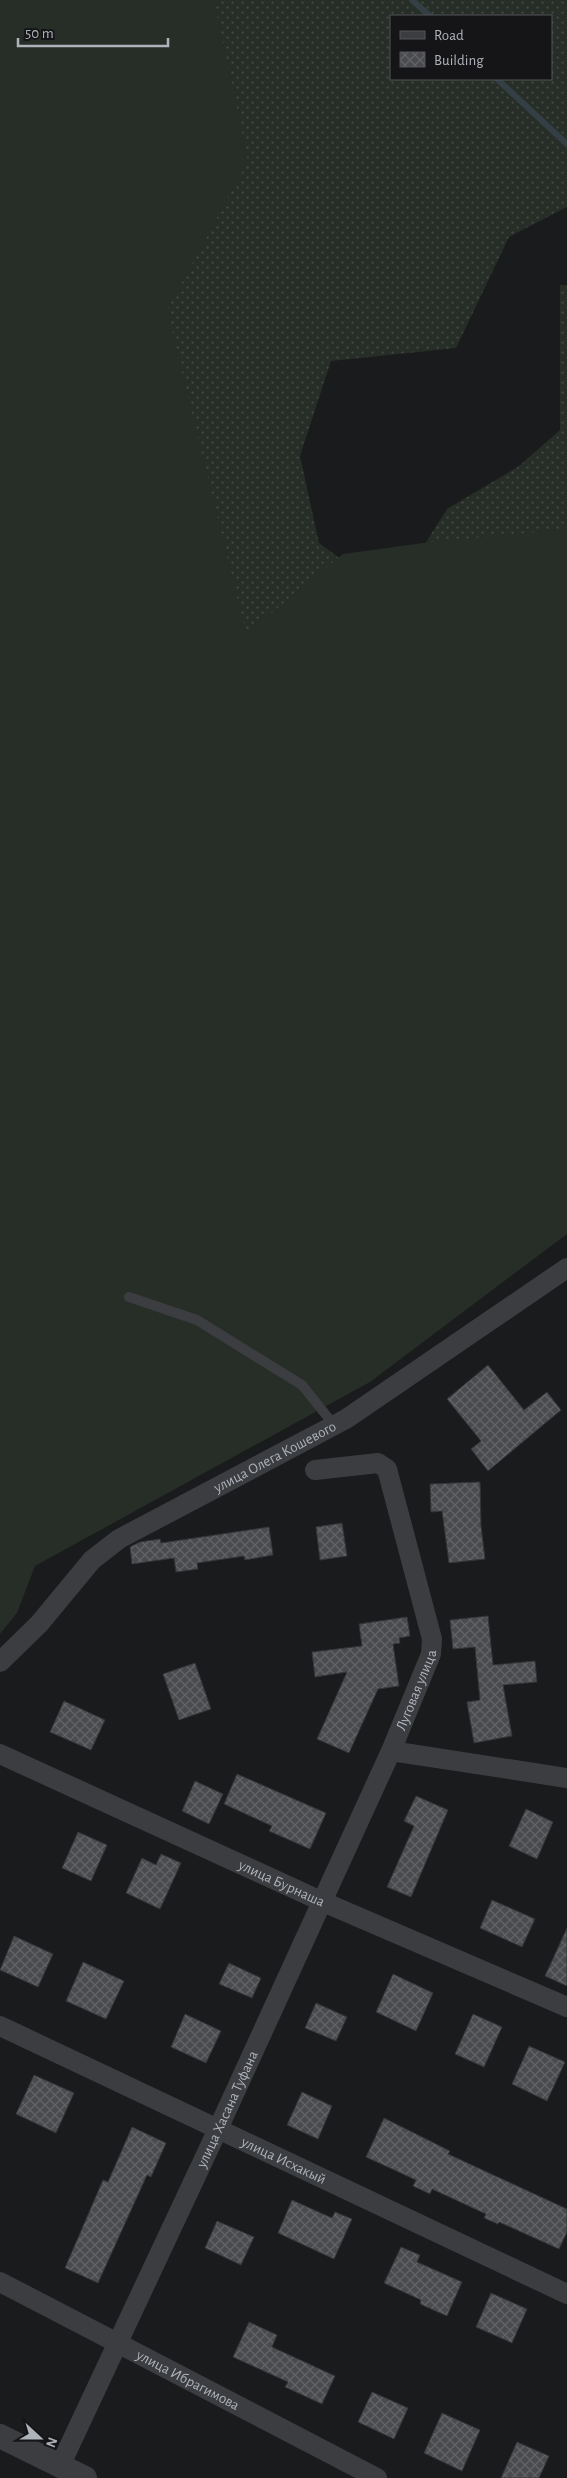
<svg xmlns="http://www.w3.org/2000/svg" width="567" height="2478" font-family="'Alegreya Sans',sans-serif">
<defs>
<pattern id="grass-dots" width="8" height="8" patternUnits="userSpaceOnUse" patternTransform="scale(1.25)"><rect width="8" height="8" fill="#262e27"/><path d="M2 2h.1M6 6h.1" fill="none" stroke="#434a44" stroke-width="1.8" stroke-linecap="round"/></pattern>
<pattern id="building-cross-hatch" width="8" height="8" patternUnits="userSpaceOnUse" patternTransform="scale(1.25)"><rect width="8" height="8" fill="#494b4f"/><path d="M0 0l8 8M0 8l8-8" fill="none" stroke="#616366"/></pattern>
</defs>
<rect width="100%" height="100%" fill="#1a1b1c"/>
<path fill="url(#grass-dots)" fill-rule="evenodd" d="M 136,0 L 567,0 L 567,207 L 509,237 L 456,348 L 331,361 L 300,456 L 319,543 L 357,571 L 0,838 ZM 391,16 L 551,16 L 551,79 L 391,79 Z
M 560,285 L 567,285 L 567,622 L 401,582 L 447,509 L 519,466 L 560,430 Z"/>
<path fill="#262e27" d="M 0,0 L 214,0 L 248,161 L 167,310 L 246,634 L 343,554 L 423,543 L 567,529 L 567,1234 L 370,1382 L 35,1566 L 17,1613 L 0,1634 Z"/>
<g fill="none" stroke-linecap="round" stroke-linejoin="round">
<path stroke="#343f45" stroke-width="6" d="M 412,0 L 430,16
M 497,79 L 567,144"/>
</g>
<path fill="url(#building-cross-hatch)" stroke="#343538" d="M 488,1365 L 524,1410 L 547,1392 L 561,1410 L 488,1471 L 471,1449 L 481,1441 L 447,1399 Z
M 480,1482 L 481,1526 L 485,1559 L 449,1563 L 442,1511 L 431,1512 L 430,1484 Z
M 342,1523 L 347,1556 L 320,1560 L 316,1527 Z
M 269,1527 L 273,1555 L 245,1560 L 244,1556 L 197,1563 L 198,1569 L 176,1572 L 174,1558 L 132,1564 L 130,1547 L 140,1542 L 160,1539 L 161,1543 Z
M 488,1616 L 493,1665 L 535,1661 L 537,1682 L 503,1685 L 512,1736 L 474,1743 L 467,1702 L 480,1700 L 475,1647 L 453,1649 L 450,1620 Z
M 407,1617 L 410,1636 L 399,1638 L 400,1643 L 393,1644 L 399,1686 L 378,1689 L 349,1753 L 317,1739 L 347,1672 L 315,1677 L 312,1652 L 362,1646 L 359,1624 Z
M 195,1663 L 211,1709 L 179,1720 L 163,1674 Z
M 64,1701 L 105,1720 L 91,1750 L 50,1732 Z
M 237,1774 L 326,1813 L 310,1849 L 269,1831 L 272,1826 L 224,1804 Z
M 195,1781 L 223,1794 L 209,1824 L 182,1811 Z
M 416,1796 L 448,1810 L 411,1897 L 387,1887 L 414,1826 L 404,1821 Z
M 526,1809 L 553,1822 L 537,1859 L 509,1846 Z
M 78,1832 L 107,1845 L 91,1881 L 62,1868 Z
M 161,1854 L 181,1863 L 160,1909 L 126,1893 L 142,1858 L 156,1865 Z
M 492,1900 L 535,1919 L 522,1947 L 480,1928 Z
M 567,1928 L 567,1986 L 545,1976 Z
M 14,1936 L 53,1954 L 38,1987 L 0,1970 Z
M 83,1962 L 124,1981 L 106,2019 L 66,2001 Z
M 229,1963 L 261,1978 L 252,1998 L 219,1984 Z
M 393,1974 L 433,1993 L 416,2031 L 376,2012 Z
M 316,2003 L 347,2017 L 336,2041 L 305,2028 Z
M 185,2014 L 221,2031 L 206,2063 L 171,2047 Z
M 473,2014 L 502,2027 L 484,2067 L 455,2054 Z
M 529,2046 L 565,2062 L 547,2101 L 512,2084 Z
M 34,2075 L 74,2093 L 56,2133 L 16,2114 Z
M 302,2092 L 332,2106 L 318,2139 L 287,2125 Z
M 384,2118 L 450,2151 L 448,2154 L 567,2209 L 567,2232 L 559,2249 L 499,2222 L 498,2224 L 484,2218 L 486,2214 L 432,2189 L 430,2194 L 413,2186 L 416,2180 L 366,2157 Z
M 132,2127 L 166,2143 L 151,2177 L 147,2175 L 98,2283 L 65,2268 L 103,2180 L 108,2182 Z
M 292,2200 L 332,2218 L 335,2212 L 352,2219 L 334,2259 L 278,2233 Z
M 217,2221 L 254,2237 L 241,2265 L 205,2248 Z
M 401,2247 L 420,2255 L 417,2262 L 462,2282 L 447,2316 L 420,2304 L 421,2300 L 384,2283 Z
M 491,2293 L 527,2309 L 512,2343 L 476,2327 Z
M 249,2322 L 277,2335 L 272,2347 L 335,2376 L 322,2404 L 285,2387 L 288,2382 L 233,2357 Z
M 372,2392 L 408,2408 L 394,2439 L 358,2422 Z
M 442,2413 L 480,2430 L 462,2471 L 424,2453 Z
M 517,2442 L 549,2456 L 539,2478 L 501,2478 Z"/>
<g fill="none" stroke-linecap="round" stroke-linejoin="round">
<path stroke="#3c3d41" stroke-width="10" d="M 129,1297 L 197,1320 L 302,1385 L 334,1425"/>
<g stroke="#3c3d41" stroke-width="20">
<path id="s1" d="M 0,1662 L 39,1624 L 92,1560 L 119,1539 L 346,1419 L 567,1268"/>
<path d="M 391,1751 L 567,1778"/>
<path id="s2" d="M 0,1754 L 321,1901 L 567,2007"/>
<path id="s3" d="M 0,2026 L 567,2294"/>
<path id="s4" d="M 0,2282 L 377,2478"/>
<path id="s5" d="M 60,2466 L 218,2129 L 391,1751 L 431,1654 L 432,1639 L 387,1469 L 378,1463 L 315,1470"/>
</g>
<path stroke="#3c3d41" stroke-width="24" d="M 0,2436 L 85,2478"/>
</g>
<g text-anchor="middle" stroke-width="4" stroke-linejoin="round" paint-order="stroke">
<g font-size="15" fill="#aeb3bb" stroke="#151517">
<text dy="5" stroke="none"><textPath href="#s1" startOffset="348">улица Олега Кошевого</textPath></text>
<text dy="5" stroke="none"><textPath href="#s5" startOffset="854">Луговая улица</textPath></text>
<text dy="5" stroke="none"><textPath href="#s2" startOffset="310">улица Бурнаша</textPath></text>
<text dy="5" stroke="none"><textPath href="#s5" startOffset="394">улица Хасана Туфана</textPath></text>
<text dy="5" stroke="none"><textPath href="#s3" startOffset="314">улица Исхакый</textPath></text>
<text dy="5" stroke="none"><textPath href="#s4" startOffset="212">улица Ибрагимова</textPath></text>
</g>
</g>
<rect x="390" y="15" width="162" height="65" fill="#151517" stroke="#525459"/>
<rect x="400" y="31" width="25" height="8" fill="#3c3d41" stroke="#525459"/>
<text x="434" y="40" font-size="15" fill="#aeb3bb">Road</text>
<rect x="400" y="52" width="25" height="15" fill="url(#building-cross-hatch)" stroke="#525459"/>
<text x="434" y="65" font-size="15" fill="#aeb3bb">Building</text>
<g transform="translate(40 2438) rotate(111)" stroke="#151517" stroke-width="4" paint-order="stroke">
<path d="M0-4L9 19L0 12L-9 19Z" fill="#aeb3bb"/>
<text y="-8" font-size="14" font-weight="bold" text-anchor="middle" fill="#aeb3bb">N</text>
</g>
<path d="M18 38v8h150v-8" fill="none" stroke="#aeb3bb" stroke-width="2.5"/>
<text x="25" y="38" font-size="15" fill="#aeb3bb" stroke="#151517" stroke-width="4" paint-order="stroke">50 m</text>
</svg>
